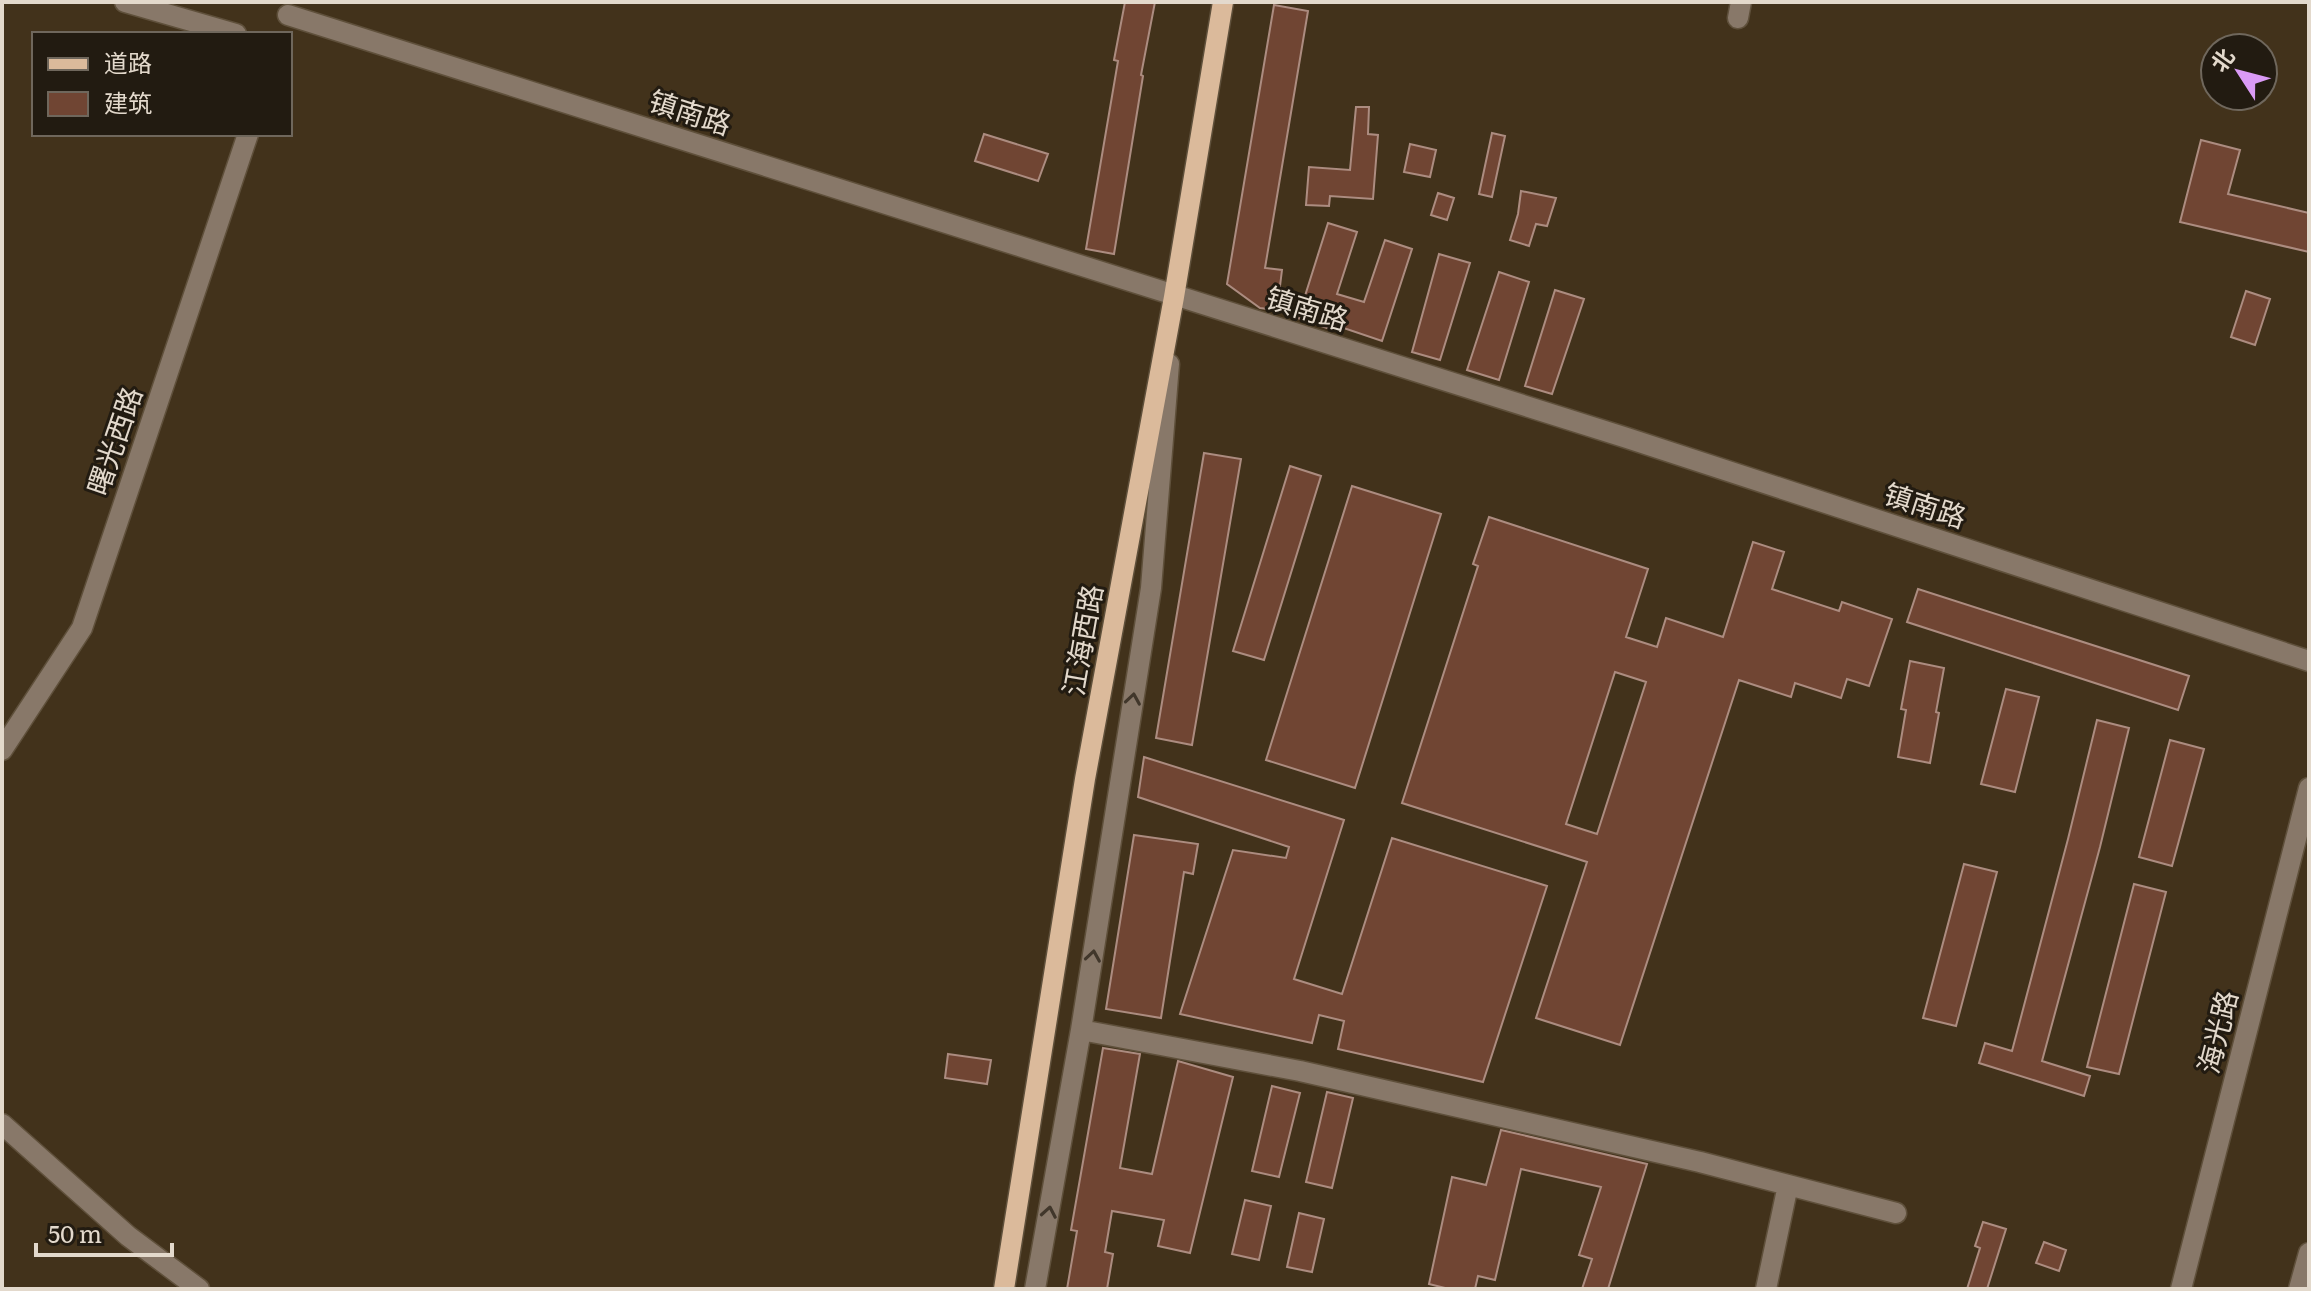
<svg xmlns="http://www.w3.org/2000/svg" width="2311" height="1291" font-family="Literata,'Noto Sans SC',serif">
<rect width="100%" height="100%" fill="#42321b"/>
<path fill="#704533" stroke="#ac8c80" stroke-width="2" fill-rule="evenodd" d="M 1125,2 L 1155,2 L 1141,75 L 1143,76 L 1114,254 L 1086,249 L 1118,61 L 1114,60 Z
M 1274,5 L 1308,11 L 1265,268 L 1282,270 L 1277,310 L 1260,308 L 1227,284 Z
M 1356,107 L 1369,107 L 1368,134 L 1378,135 L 1373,199 L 1330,196 L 1329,206 L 1306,205 L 1309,167 L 1350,170 Z
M 1492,133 L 1505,136 L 1492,197 L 1479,194 Z
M 984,134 L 1048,154 L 1038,181 L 975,161 Z
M 2201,140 L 2240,150 L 2228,194 L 2309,213 L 2309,252 L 2180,222 Z
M 1410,144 L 1436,150 L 1430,177 L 1404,172 Z
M 1521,191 L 1556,198 L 1547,226 L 1536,224 L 1529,246 L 1510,240 L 1518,214 Z
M 1438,193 L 1454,198 L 1447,220 L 1431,215 Z
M 1328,223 L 1357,232 L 1337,294 L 1364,302 L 1385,240 L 1412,249 L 1382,341 L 1329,323 L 1327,328 L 1298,318 Z
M 1439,254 L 1470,263 L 1440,360 L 1412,352 Z
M 1499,272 L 1529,282 L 1499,380 L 1467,370 Z
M 1555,290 L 1584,299 L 1552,394 L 1525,386 Z
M 2246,291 L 2270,299 L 2255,345 L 2231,337 Z
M 1204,453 L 1241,459 L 1192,745 L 1156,738 Z
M 1290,466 L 1321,476 L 1264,660 L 1233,651 Z
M 1352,486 L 1441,514 L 1355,788 L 1266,760 Z
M 1489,517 L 1648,569 L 1626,637 L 1657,647 L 1666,618 L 1723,637 L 1753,542 L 1784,552 L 1772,589 L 1839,611 L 1842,602 L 1892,619 L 1869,686 L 1847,679 L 1841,698 L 1795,683 L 1791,697 L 1739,680 L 1620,1045 L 1536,1018 L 1587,862 L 1402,803 L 1478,566 L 1473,564 ZM 1615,672 L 1646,682 L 1597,834 L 1566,824 Z
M 1918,589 L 2189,676 L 2178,710 L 1907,622 Z
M 1910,661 L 1944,668 L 1936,712 L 1939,713 L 1930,763 L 1898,757 L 1906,710 L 1901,709 Z
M 2006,689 L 2039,697 L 2015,792 L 1981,784 Z
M 2097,720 L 2129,728 L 2100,847 L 2042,1061 L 2090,1076 L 2084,1096 L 1979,1063 L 1985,1043 L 2012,1051 L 2068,839 Z
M 2170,740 L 2204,749 L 2172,866 L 2139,857 Z
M 1144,757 L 1344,820 L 1294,979 L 1342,994 L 1392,838 L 1547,886 L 1483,1082 L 1338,1049 L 1344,1021 L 1319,1015 L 1312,1043 L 1180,1014 L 1233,850 L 1286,858 L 1289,847 L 1138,797 Z
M 1134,835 L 1198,844 L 1193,874 L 1184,872 L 1161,1018 L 1106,1009 Z
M 1964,864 L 1997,872 L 1956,1026 L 1923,1018 Z
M 2134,884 L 2166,892 L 2119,1074 L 2087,1067 Z
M 1103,1048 L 1140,1054 L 1120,1168 L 1152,1174 L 1178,1061 L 1233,1077 L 1190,1253 L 1158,1246 L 1164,1220 L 1112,1211 L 1105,1252 L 1113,1254 L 1107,1289 L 1067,1289 L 1077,1231 L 1071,1230 Z
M 948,1054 L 991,1060 L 987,1084 L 945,1078 Z
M 1272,1086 L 1300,1093 L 1279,1177 L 1252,1171 Z
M 1327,1092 L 1353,1098 L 1332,1188 L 1306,1182 Z
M 1501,1130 L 1647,1164 L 1608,1289 L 1582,1289 L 1592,1259 L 1579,1255 L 1601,1187 L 1521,1169 L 1495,1280 L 1478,1276 L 1475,1289 L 1449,1289 L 1429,1284 L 1452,1177 L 1486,1185 Z
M 1245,1200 L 1271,1206 L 1259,1260 L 1232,1254 Z
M 1299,1213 L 1324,1219 L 1312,1272 L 1287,1267 Z
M 1983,1222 L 2006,1229 L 1987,1289 L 1967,1289 L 1980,1248 L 1975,1246 Z
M 2044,1242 L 2066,1250 L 2059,1271 L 2036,1263 Z"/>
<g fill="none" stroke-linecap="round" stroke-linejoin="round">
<g stroke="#5f503b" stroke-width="23">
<path id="minor" d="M 125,2 L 236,34
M 288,15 L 1627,438 L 2309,661
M 1738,18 L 1741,2
M 2,750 L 82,628 L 248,134
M 1081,1030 L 1300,1071 L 1700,1162 L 1896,1213
M 2,1124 L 128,1236 L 199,1289
M 1035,1289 L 1081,1030 L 1151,588 L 1169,364
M 1766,1289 L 1788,1185
M 2181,1289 L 2309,788
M 2299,1289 L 2309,1253"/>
</g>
<g stroke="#5f503b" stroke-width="23">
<path id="major" d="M 1004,1289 L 1085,779 L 1174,297 L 1223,2"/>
</g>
<use href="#minor" stroke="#887869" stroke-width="20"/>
<use href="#major" stroke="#dbba9b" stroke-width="20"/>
</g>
<defs><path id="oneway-chevron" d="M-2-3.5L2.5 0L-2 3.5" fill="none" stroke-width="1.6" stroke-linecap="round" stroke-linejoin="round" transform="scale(2)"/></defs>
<g stroke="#41372b">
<use href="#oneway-chevron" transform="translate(1133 699) rotate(-81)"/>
<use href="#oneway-chevron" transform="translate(1093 956) rotate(-81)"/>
<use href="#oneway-chevron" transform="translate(1049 1212) rotate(-80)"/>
</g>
<g text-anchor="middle" stroke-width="6" stroke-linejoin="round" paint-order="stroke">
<g font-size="28" fill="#e3d9cc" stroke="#221b11">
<text transform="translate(690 113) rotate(18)" y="10">镇南路</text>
<text transform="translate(1307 309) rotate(17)" y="10">镇南路</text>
<text transform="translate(115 441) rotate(-71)" y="10">曙光西路</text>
<text transform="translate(1925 506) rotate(18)" y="10">镇南路</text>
<text transform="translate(1083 640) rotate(-80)" y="10">江海西路</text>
<text transform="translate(2218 1032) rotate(-76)" y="10">海光路</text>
</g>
</g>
<rect width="2311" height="1291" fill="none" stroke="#e3d9cc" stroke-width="8"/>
<rect x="32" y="32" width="260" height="104" fill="#221b11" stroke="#6f675c" stroke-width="2"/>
<rect x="48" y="58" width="40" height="12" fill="#dbba9b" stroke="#6f675c" stroke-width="2"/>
<text x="104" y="72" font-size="24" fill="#e3d9cc">道路</text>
<rect x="48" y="92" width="40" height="24" fill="#704533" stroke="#6f675c" stroke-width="2"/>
<text x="104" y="112" font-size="24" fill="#e3d9cc">建筑</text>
<g transform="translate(2239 72) rotate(306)"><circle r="38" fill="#221b11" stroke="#6f675c" stroke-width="2"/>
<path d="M0-6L14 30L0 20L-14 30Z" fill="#da9af6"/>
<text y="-12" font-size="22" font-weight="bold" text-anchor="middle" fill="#e3d9cc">北</text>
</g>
<path d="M36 1243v12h136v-12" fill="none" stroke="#e3d9cc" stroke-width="4"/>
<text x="48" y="1243" font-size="24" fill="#e3d9cc" stroke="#221b11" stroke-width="6" paint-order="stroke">50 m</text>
</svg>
